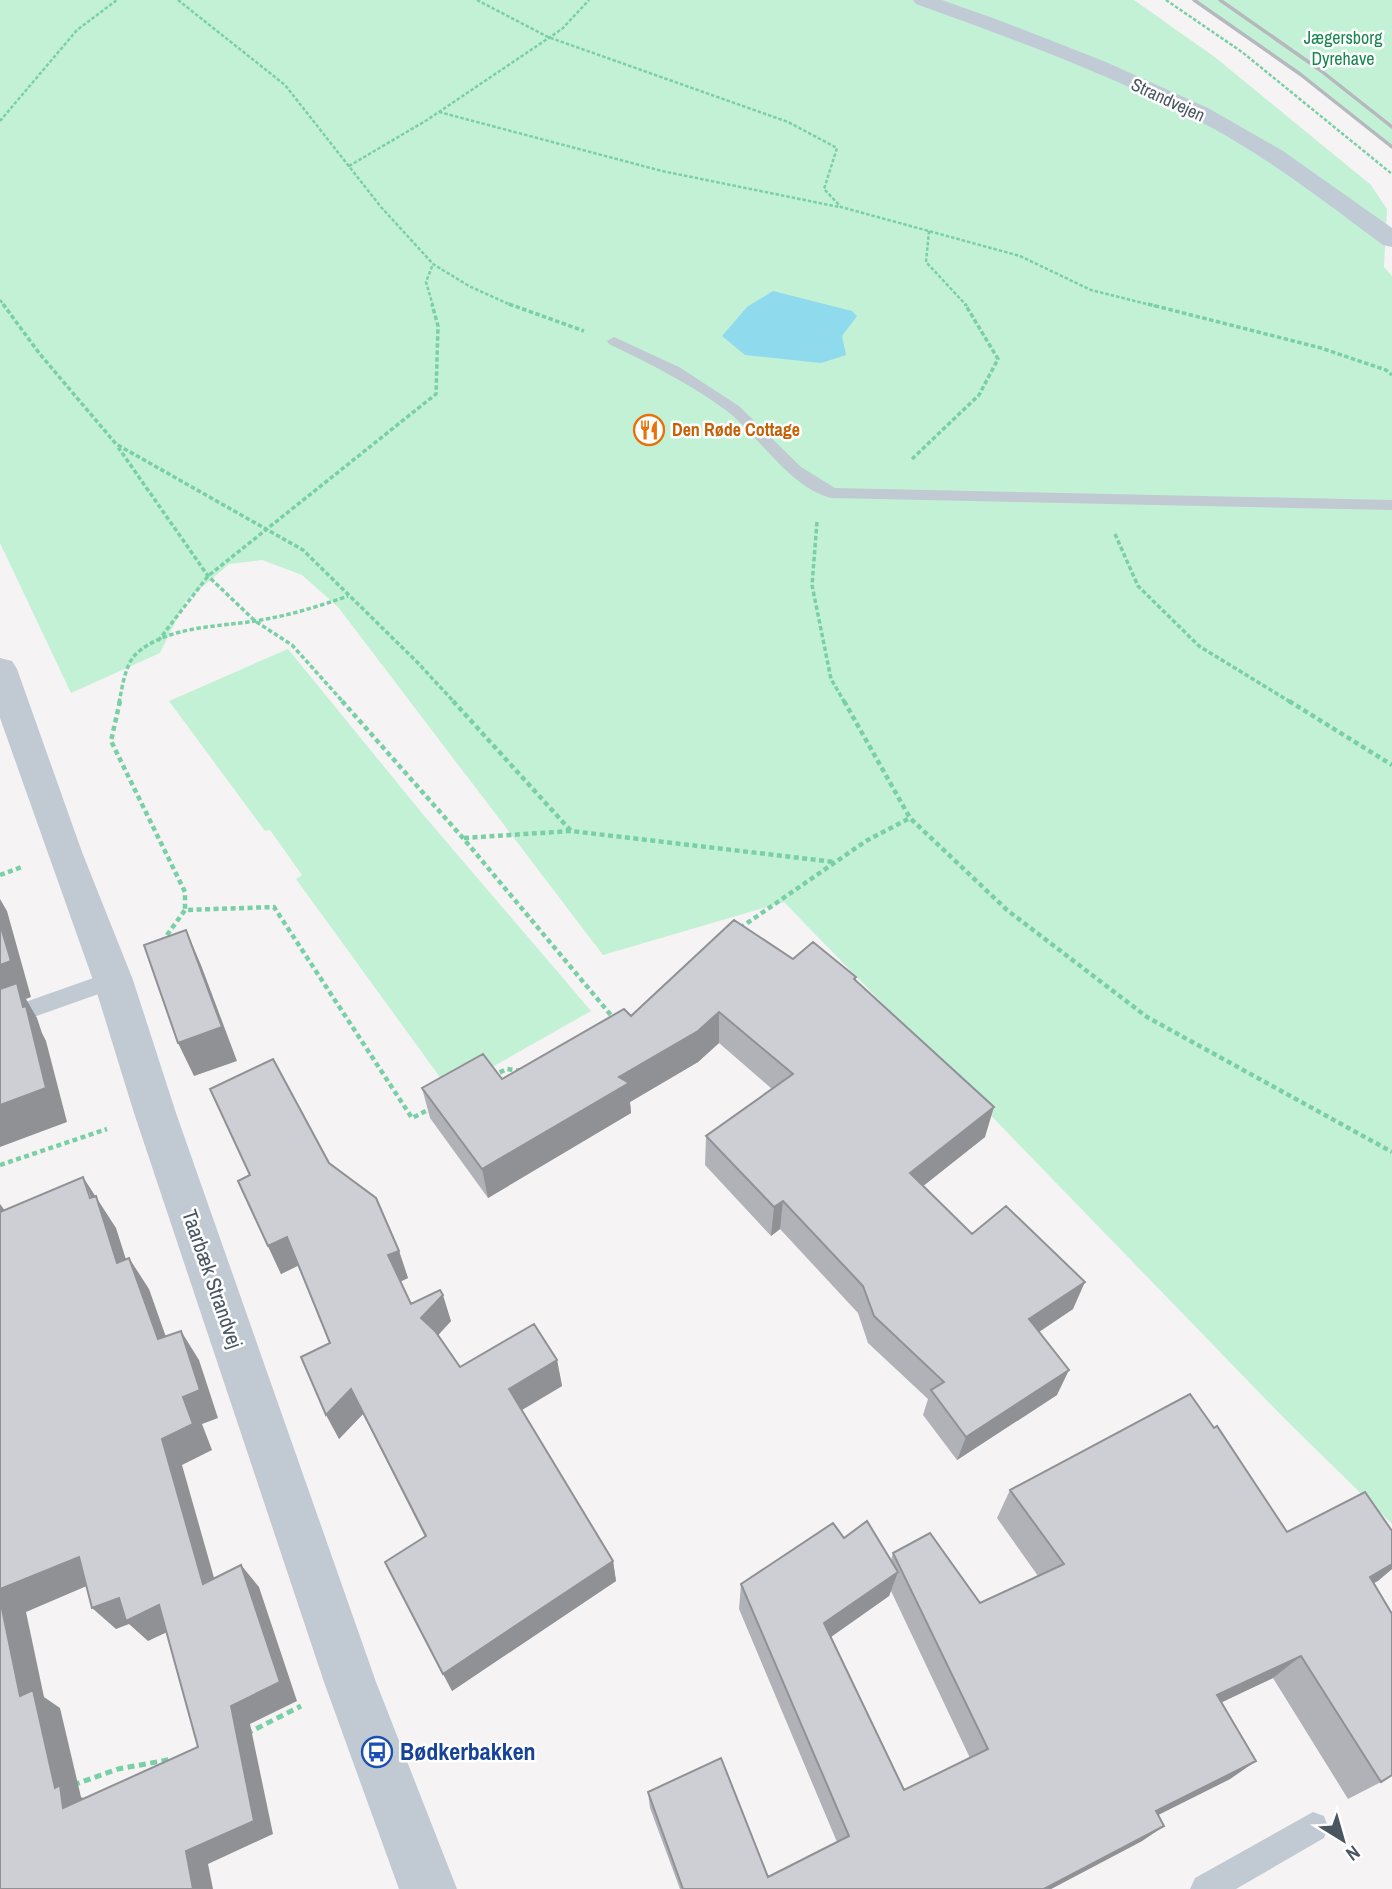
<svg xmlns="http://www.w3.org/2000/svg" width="1392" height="1889" font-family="'Archivo Narrow',sans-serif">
<rect width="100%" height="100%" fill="#f5f3f3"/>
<path fill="#c3f1d5" d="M 0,0 L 1134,0 L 1216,58 L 1371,185 L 1387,209 L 1384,267 L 1392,276 L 1392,1524 L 1282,1416 L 784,902 L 603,955 L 338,607 L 302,575 L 262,560 L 229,564 L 185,602 L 160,653 L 71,693 L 0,543 Z
M 1194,0 L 1392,0 L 1392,147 L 1300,74 Z
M 288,649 L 421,812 L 591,1011 L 450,1091 L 296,879 L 302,875 L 270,830 L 265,831 L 169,701 Z"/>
<path fill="#90daee" d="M 773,291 L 852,311 L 857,316 L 842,336 L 846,355 L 821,363 L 745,355 L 722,336 L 747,307 Z"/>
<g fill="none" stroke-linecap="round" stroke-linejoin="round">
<path stroke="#7ad0a6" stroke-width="2.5" stroke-dasharray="3.5 2" stroke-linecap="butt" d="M 178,0 L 285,85 L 381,207 L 433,264 L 469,286 L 513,306
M 477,0 L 548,37 L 788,122 L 837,148 L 824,189 L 841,207 L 1020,256 L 1091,290 L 1155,306
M 1166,0 L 1242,52 L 1392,174
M 439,112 L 662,171 L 839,207
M 0,121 L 77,30 L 117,0
M 349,166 L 427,120 L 562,29 L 589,0
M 929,231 L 926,262 L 967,306
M 0,300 L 5,306
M 433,306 L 426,282 L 433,264"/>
<path stroke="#7ad0a6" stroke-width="3.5" stroke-dasharray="4.5 2.5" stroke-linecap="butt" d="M 3,304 L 39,353 L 116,444 L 303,550 L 418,663 L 455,703
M 509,304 L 584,331
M 1148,304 L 1321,348 L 1386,370 L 1392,375
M 118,447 L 208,576 L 255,621 L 292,645 L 344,703
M 912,459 L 979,395 L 998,359 L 965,304
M 817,522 L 812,585 L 831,679 L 845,703
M 1115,534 L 1138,586 L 1199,646 L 1292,703
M 158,641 L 208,576 L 436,394 L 438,326 L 432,304
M 119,703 C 122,689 125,663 137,653 C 168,626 217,627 255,621 C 287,616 317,607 348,596"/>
<path stroke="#7ad0a6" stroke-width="4.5" stroke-dasharray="5 3.5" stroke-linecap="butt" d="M 120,701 L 111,741 L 185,892 L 185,910
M 342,701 L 463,838 L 615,1020
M 453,701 L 571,831
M 844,701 L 910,818 L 1007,910 L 1147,1017 L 1392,1152
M 1289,701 L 1392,765
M 464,838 L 571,831 L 834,862
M 0,875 L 22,867
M 740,928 L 866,841 L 910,818
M 162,942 L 185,910 L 274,907 L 412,1118 L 432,1108
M 492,1076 L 507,1069 L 523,1071
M 0,1165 L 107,1129"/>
<path stroke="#7ad0a6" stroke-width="5" stroke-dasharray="7 4.5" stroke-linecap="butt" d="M 246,1734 L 301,1706
M 73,1785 L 118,1769 L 173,1759"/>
<path fill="#c1cad2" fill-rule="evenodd" d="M 614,337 L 679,367 L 739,406 L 801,467 L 835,488 L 1392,500 L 1392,510 L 831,498 C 790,488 759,436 727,411 C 691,384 650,364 609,344 L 607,341 Z
M 113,971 L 121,974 L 124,980 L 121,986 L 0,1029 L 0,1011 Z
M 1313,1812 L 1324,1816 L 1328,1827 L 1324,1838 L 1236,1889 L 1190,1889 L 1195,1878 Z"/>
<path fill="#c1cad2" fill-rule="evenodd" d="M 0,658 L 12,661 L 17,669 L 82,852 L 133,980 L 176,1113 L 376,1682 L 457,1889 L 399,1889 L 324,1682 L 134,1113 L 93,980 L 0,718 Z"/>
<path fill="#c1cbd6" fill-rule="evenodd" d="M 913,0 L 942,0 L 1001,21 L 1106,62 L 1208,108 L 1283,151 L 1392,228 L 1392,247 L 1383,245 C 1329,205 1275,163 1216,130 C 1121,78 1018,41 916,4 Z"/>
<path stroke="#b5b8bd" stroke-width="3.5" d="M 1194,0 L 1300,74 L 1392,147
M 1220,0 L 1320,70 L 1392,127"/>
</g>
<path fill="#b0b2b7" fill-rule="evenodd" d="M 793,959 L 856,977 L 856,981 L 985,1137 L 923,1186 L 972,1234 L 1073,1309 L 1039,1332 L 1057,1395 L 957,1460 L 923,1415 L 928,1399 L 868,1343 L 858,1313 L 780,1229 L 771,1236 L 705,1165 L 706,1136 L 772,1089 L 719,1043 L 698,1062 L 630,1102 L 631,1113 L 488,1198 L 430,1118 L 422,1088 L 502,1079 Z
M 329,1163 L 399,1251 L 408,1278 L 400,1282 L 411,1304 L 451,1321 L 438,1335 L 460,1367 L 557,1360 L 562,1386 L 522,1410 L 613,1561 L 616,1581 L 452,1691 L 425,1537 L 363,1414 L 339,1439 L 330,1343 L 298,1266 L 281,1274 L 268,1246 L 250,1175 Z
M 1010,1490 L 1287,1532 L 1392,1531 L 1392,1569 L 1373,1583 L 1381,1782 L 1348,1799 L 1273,1678 L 1221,1702 L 1256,1761 L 1230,1779 L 1158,1815 L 1164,1826 L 1142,1841 L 1051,1889 L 680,1889 L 650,1808 L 648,1792 L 768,1877 L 837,1842 L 739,1609 L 741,1584 L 844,1538 L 891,1560 L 893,1553 L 980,1603 L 1038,1576 L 997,1518 ZM 891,1591 L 970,1758 L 904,1790 L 831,1637 L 889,1596 Z"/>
<path fill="#909195" d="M 0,899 L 7,911 L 31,997 L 26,999 L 37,1018 L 42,1033 L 46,1041 L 67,1122 L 0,1147 Z
M 186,930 L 201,965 L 237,1061 L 194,1076 L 178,1043 Z
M 719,1012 L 719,1043 L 698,1062 L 630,1102 L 631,1113 L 488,1198 L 482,1169 Z
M 994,1107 L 985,1137 L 903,1202 L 910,1173 Z
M 83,1177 L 116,1228 L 137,1294 L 117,1263 Z
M 783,1201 L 780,1229 L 771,1236 L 774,1207 Z
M 0,1204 L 19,1229 L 0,1218 Z
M 287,1237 L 299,1265 L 281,1274 L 268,1246 Z
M 399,1251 L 408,1278 L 397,1283 L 388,1255 Z
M 129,1258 L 149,1289 L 177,1368 L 158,1339 Z
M 1085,1282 L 1073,1309 L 1018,1346 L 1029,1319 Z
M 443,1295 L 451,1321 L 430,1344 L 421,1318 Z
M 181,1331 L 199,1360 L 218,1418 L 202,1424 L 212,1450 L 182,1465 L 222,1606 L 203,1584 L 162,1439 L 183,1397 Z
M 557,1360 L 562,1386 L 515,1414 L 509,1389 Z
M 1069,1370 L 1057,1395 L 957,1460 L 966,1437 Z
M 351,1389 L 363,1414 L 339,1439 L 326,1415 Z
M 79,1557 L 103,1579 L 26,1612 L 44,1697 L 60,1708 L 81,1797 L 87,1800 L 63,1808 L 20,1696 L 0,1599 L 0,1589 Z
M 613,1561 L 616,1581 L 452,1691 L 443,1674 Z
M 1392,1564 L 1392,1569 L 1378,1581 L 1340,1602 L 1370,1577 Z
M 241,1565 L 259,1587 L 297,1701 L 250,1724 L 273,1834 L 208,1864 L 213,1889 L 193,1889 L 186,1851 L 231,1706 Z
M 898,1572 L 889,1596 L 818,1646 L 824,1623 Z
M 119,1598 L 159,1605 L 180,1626 L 148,1641 L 129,1624 L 116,1629 L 92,1608 Z
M 1301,1656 L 1273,1678 L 1193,1716 L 1217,1695 Z
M 1256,1761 L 1230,1779 L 1134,1827 L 1156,1811 Z
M 1164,1826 L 1142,1841 L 1051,1889 L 1044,1889 Z"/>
<path fill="#cdcfd5" stroke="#909195" stroke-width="2" d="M 734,920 L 793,959 L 813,942 L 856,977 L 854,979 L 994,1107 L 910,1173 L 972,1234 L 1006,1206 L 1085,1282 L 1029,1319 L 1069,1370 L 966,1437 L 931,1390 L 944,1382 L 874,1316 L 863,1286 L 783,1201 L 774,1207 L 706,1136 L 793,1074 L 719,1012 L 698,1031 L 619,1077 L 629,1083 L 482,1169 L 422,1088 L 483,1054 L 502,1079 L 624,1009 L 631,1016 Z
M 0,924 L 11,961 L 0,965 Z
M 186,930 L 222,1027 L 178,1043 L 144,945 Z
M 17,983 L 23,1007 L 26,1006 L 46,1088 L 0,1105 L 0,989 Z
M 273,1059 L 329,1163 L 376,1198 L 399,1251 L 388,1255 L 411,1304 L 440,1290 L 443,1295 L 421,1318 L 435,1331 L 460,1367 L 534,1324 L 557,1360 L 509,1389 L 613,1561 L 443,1674 L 385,1562 L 426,1536 L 351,1389 L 326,1415 L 301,1357 L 330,1343 L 287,1237 L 268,1246 L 238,1181 L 250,1175 L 210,1089 Z
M 83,1177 L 90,1198 L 96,1196 L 117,1263 L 129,1258 L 158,1339 L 181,1331 L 200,1390 L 183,1397 L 193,1424 L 162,1439 L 203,1584 L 241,1565 L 280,1682 L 231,1706 L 254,1821 L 186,1851 L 193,1889 L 0,1889 L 0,1599 L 20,1696 L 33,1690 L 55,1788 L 60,1785 L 63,1808 L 198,1747 L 159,1605 L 126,1621 L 119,1598 L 92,1608 L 79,1557 L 0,1589 L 0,1212 Z
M 1190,1394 L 1214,1428 L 1217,1426 L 1287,1532 L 1365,1492 L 1392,1531 L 1392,1564 L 1370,1577 L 1392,1614 L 1392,1775 L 1381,1782 L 1301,1656 L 1217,1695 L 1256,1761 L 1156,1811 L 1164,1826 L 1044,1889 L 683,1889 L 648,1792 L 721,1758 L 768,1877 L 849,1836 L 741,1584 L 833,1523 L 844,1538 L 867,1521 L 898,1572 L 824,1623 L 904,1790 L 988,1749 L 893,1553 L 930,1533 L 980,1603 L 1064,1564 L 1010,1490 Z"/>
<defs>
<g id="restaurant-ring" transform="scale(1.575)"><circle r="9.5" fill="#fff" stroke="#e8710a" stroke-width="1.5"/><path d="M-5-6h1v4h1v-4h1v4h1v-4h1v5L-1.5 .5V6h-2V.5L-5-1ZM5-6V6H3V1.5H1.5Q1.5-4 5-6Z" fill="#e8710a"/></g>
<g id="bus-ring" transform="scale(1.575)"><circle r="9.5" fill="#fff" stroke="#1a4fb4" stroke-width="1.5"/><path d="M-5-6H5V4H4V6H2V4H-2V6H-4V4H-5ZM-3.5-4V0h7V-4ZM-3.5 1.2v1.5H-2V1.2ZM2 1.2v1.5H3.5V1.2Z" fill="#1a4fb4"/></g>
</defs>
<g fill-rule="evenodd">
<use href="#restaurant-ring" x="649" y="430"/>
<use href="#bus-ring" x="377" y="1752"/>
</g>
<g text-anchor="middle" stroke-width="5" stroke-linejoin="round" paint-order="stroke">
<g font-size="18" fill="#17864f" stroke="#fff">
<text x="1343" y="44">Jægersborg<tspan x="1343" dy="21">Dyrehave</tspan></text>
</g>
<g font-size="18" fill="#4a5661" stroke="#fff">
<text transform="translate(1168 100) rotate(25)" y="6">Strandvejen</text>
</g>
<g font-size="18" font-weight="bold" fill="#c56008" stroke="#fff" text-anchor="start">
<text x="672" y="436">Den Røde Cottage</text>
</g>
<g font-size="21" fill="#4a5661" stroke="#fff">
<text transform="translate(212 1279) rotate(71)" y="7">Taarbæk Strandvej</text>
</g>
<g font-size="24" font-weight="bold" fill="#164399" stroke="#fff" text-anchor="start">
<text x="400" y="1760">Bødkerbakken</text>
</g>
</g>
<g transform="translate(1343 1840) rotate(143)" stroke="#ffffff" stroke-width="5" paint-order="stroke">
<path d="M0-5L12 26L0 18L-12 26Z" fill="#4a5661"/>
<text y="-10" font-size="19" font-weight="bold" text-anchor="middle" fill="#4a5661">N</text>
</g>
</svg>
